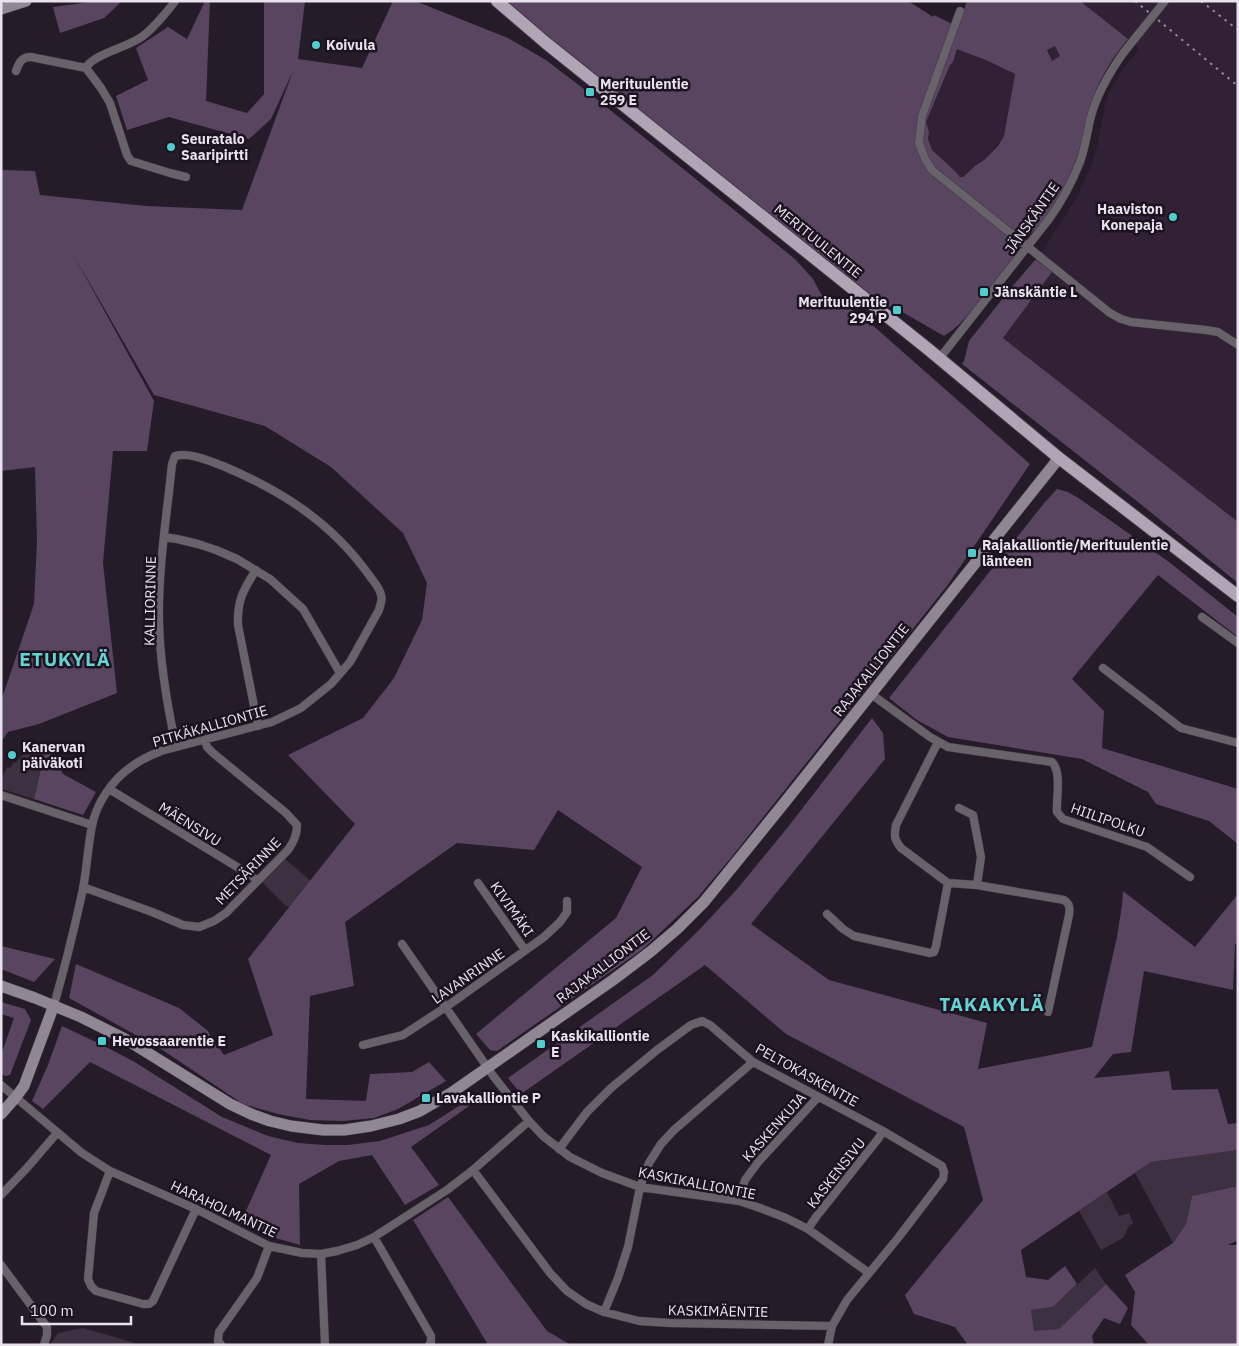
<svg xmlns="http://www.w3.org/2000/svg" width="1239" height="1346" font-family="'IBM Plex Sans',sans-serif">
<rect width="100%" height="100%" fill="#261b29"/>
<path fill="#302135" d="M 1080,1 L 1238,1 L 1238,522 L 1003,338 L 1057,266 L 1042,252 L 1043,250 L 1078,195 L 1092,163 L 1098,142 L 1105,104 L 1109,92 L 1123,69 L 1139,49 Z
M 1055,45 L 1060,57 L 1052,61 L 1047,50 Z
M 957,49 L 988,61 L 1015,74 L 1004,136 L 1001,141 L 984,160 L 975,166 L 963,177 L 960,177 L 954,170 L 932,150 L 928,139 L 929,132 L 926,122 L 950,65 L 953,62 Z"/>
<path fill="#3d3041" d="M 41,749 L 45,750 L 34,799 L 1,789 L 1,780 L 7,767 L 10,768 L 14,762 L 16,763 C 21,754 25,753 35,752 L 36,750 L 40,750 Z
M 285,859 L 311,881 L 297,909 L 286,906 L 262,882 Z
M 1238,1150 L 1238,1186 L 1192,1196 L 1186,1224 L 1173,1243 L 1135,1173 L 1151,1162 Z
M 1107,1192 L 1119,1216 L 1129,1213 L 1133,1223 L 1129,1226 L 1123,1238 L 1101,1250 L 1079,1211 Z
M 1095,1268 L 1106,1284 L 1059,1329 L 1034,1332 L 1031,1310 L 1053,1307 Z
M 83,1328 L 132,1342 L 137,1345 L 50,1345 L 58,1333 Z"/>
<path fill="#5a4560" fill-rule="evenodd" d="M 97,1 L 122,1 L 104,18 L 60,33 L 53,7 Z
M 205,1 L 210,1 L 206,101 L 247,113 L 264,94 L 264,1 L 305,1 L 298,59 L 362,68 L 393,1 L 415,1 L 508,38 L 546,60 L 589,93 L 795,259 L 813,279 L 821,294 L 861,315 L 1030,464 L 947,586 L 730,859 L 697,898 L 643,949 L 497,1051 L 490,1050 L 476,1034 L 616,918 L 642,867 L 558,810 L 534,850 L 457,843 L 345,922 L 354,986 L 310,996 L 306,1099 L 366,1101 L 370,1074 L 412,1072 L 429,1062 L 446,1081 L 398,1109 L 374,1118 L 343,1121 L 310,1120 L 278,1114 L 243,1104 L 161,1049 L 69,998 L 76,964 L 179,1008 L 207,1030 L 224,1055 L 273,1035 L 248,959 L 355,824 L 288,755 L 363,718 L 394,678 L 422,620 L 427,583 L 403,533 L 331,467 L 265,426 L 154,395 L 73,254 L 154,401 L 147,451 L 113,451 L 103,563 L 117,693 L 39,724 L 8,732 L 1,742 L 1,701 L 34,604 L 37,540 L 35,467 L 1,471 L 1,170 L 35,171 L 40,195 L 146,206 L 242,210 L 293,71 L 271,119 L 249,139 L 169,117 L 127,130 L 116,96 L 148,80 L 136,48 L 168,27 L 187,39 Z
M 506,1 L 908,1 L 933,17 L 934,15 L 958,27 L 967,1 L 1080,1 L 1128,39 C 1113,57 1101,76 1093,98 C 1085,117 1084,138 1077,157 C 1071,175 1046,228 1029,234 C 1026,236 1022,235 1018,234 L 1013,241 C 1016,247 1016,251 1014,257 C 996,280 968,322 944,336 L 904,313 L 893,304 L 890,307 L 877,301 L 590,72 ZM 1055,46 L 1060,56 L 1052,61 L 1047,50 ZM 957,49 L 988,61 L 1015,74 L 1004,136 L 998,146 L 984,160 L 975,166 L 963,177 L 960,177 L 954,170 L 932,150 L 928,139 L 929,132 L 926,122 L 950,65 L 953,62 Z
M 1035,260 L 1037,260 L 1052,272 L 1003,338 L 1238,522 L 1238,583 L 1138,502 L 962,364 L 964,361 L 969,341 L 1011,288 Z
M 1057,489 L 1068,492 L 1080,499 L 1169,562 L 1238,617 L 1238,637 L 1158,575 L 1072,679 L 1104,711 L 1102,748 L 1238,789 L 1238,844 L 1209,821 L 1156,804 L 1148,792 L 1082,759 L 948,737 L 917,720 L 889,698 L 1045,502 Z
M 872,718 L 883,733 L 885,759 L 751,924 L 829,980 L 987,1023 L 978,1069 L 1092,1047 L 1117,937 L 1122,905 L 1123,891 L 1195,947 L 1238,894 L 1238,943 L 1235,944 L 1233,990 L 1144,971 L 1131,1052 L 1113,1054 L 1094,1078 L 1169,1071 L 1172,1090 L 1218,1089 L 1228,1124 L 1238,1123 L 1238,1150 L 1151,1162 L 1021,1250 L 1026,1277 L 1048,1280 L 1065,1266 L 1077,1284 L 1053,1307 L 1031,1310 L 1034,1331 L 1059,1329 L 1106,1284 L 1128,1308 L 1120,1324 L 1104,1318 L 1092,1336 L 1094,1345 L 968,1345 L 955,1327 L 914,1314 L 905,1295 L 983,1200 L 964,1127 L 786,1034 L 705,965 L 521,1094 L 508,1078 L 653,975 L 700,929 L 738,888 L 788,827 Z
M 47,742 L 63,774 L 96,792 L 83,815 L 34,799 Z
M 1,946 L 55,959 L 34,982 L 1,969 Z
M 1,1002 L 25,1009 L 31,1020 L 10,1075 L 5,1076 L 1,1074 L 1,1055 L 14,1018 L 1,1014 Z
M 62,1026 L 98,1043 L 133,1061 L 222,1117 L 268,1136 L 298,1143 L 325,1145 L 348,1145 L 380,1141 L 429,1125 L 484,1090 L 486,1094 L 411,1147 L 439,1185 L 405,1205 L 372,1155 L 339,1161 L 299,1184 L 300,1245 L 269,1236 L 241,1222 L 271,1155 L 90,1062 L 43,1109 L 32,1101 L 48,1065 Z
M 1238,1186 L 1238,1240 L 1228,1245 L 1238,1245 L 1238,1345 L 1149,1345 L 1131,1325 L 1135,1292 L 1125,1275 L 1173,1243 L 1186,1224 L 1192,1196 Z
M 448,1197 L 547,1331 L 571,1345 L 485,1345 L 487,1343 L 413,1220 Z"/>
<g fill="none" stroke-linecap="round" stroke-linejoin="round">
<g stroke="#413744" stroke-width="9">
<path id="street" d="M 175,1 C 168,11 150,32 140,38 C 127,47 92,55 86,68 L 101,88 L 110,103 L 127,155 L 131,161 L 170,173 L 186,177
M 960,11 L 922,116 L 919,143 L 925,159 L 932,170 L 1110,313 L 1121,319 L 1131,322 L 1206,330 L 1218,332 L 1238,345
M 16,71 C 19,63 21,57 31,57 L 86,68
M 939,359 L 1049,219 C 1062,201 1072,182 1080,162 C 1085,148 1087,134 1090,120 C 1096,95 1109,73 1124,52
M 164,537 L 177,539 L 198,544 L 216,550 L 237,559 L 270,579 L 303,609 L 340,673
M 256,570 C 243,590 237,601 238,625 L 258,726
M 1202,617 L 1238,643
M 1103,668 L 1181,728 L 1238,743
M 871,694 L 930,737 L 948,747 L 1052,762 C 1062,772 1056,798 1057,812 L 1063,819 L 1147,847 L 1190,877
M 938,742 L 896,825 C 894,836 894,839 901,848 L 948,883 L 977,885 L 1064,900 C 1070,904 1070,908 1069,915 L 1048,1012
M 109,789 L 252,876 L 257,881
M 1,795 L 92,825
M 959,808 L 973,815 L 981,857 L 977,885
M 478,883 L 525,950
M 83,887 L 152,912 L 183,925 L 199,927 L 214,921 L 226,913 L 288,850 C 294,841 297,835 297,825 L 286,813 L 213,753 L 207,747 L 205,740
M 827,914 L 843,929 L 854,936 L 930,953 L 934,952 L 936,946 L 948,883
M 402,944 L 494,1077 L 529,1121 L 543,1136 L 570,1157 L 602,1173 L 640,1187 L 739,1201 L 760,1208 L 786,1218 L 808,1229 L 869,1273
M 54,1005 C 64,970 73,934 81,898 C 87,874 87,850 92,826 C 96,804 112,780 131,767 C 140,760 151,755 161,751 L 272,722 L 301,708 L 331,684 L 350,662 L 379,610 C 380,605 383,600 381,595 C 380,588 373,581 369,575 C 331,522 282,491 223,466 C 209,461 190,452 175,456 L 172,464 C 167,515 158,568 159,621 C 160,663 167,705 176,746
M 363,1045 L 403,1035 L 446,1007 L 544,937 L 560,922 L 567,912 L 567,901
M 1,1085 L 82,1153 L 110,1171 L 196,1209 L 269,1246 L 302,1253 L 321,1254 L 337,1251 L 357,1245 L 374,1237 L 447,1190 L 473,1170 L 529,1121
M 559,1149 L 587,1112 L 611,1088 L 657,1050 L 691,1025 L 702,1021 L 710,1025 L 753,1062 L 883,1131 L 942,1166 L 944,1172 L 943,1179 L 898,1238 L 847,1300 L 832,1326 L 828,1345
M 473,1170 L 550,1273 L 567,1291 L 586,1304 L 604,1312 L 639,1321 L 670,1323 L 832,1326
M 110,1171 L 94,1213 L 88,1279 L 91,1286 L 96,1291 L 143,1304 L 149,1304 L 153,1301 L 196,1209
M 1,1195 L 26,1169 L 57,1133
M 739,1201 L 745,1180 L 759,1161 L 808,1108 L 818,1097
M 808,1229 L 816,1217 L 878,1139 L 883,1131
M 374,1237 L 431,1336 L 431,1342 L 429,1345
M 321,1254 L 325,1345
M 1,1265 L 47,1327 L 47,1335 L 44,1345
M 604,1312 L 618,1278 L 628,1247 L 640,1187 L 649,1163 L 661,1144 L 674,1130 L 753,1062
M 221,1345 L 218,1341 L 219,1332 L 257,1278 L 269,1246"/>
</g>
<g stroke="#413744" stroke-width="12">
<path id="secondary" d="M 1,9 L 26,1
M 1,986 L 35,998 L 81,1017 L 127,1040 L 230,1104 L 251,1114 L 270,1121 L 291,1126 L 323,1130 L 344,1130 L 371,1126 L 399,1119 L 420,1111 L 451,1093 L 613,980 L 650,952 L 677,929 L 704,902 L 785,802 L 1059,458
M 1,1114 L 16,1097 L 24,1086 L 54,1005"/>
</g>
<g stroke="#413744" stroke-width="14">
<path id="primary" d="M 497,1 L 546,43 L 928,349 L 1059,458 L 1238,596"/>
</g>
<use href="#street" stroke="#68626a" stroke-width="8"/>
<use href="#secondary" stroke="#918794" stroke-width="11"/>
<use href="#primary" stroke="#b1a5b5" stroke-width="12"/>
<path stroke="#938a96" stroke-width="2" stroke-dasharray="2.5 5" stroke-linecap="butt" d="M 1135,1 L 1238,86
M 1201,1 L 1238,30"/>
<g stroke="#413744" stroke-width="9" stroke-linecap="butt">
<path id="street-bridge" d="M 1124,52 L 1165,1"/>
</g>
<use href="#street-bridge" stroke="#68626a" stroke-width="8"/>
</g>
<g fill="#52cdcd" stroke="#1c1220" stroke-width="2">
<circle cx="316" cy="45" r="5"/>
<rect x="585" y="87" width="10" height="10" rx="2.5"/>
<circle cx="171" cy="147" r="5"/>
<circle cx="1173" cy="217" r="5"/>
<rect x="979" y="287" width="10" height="10" rx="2.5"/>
<rect x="892" y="305" width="10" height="10" rx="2.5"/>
<rect x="967" y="548" width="10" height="10" rx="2.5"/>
<circle cx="12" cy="755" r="5"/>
<rect x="97" y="1036" width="10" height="10" rx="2.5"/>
<rect x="536" y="1039" width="10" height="10" rx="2.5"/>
<rect x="421" y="1093" width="10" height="10" rx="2.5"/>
</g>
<g text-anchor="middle" stroke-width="5" stroke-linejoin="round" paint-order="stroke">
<g font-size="14" font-weight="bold" fill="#e9e2ec" stroke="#1c1220" text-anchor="start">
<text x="326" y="50">Koivula</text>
<text x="600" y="89">Merituulentie<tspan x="600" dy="16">259 E</tspan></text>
<text x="181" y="144">Seuratalo<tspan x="181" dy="16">Saaripirtti</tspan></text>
<text x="1163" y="214" text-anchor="end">Haaviston<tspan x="1163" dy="16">Konepaja</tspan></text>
<text x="994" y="297">Jänskäntie L</text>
<text x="887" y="307" text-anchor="end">Merituulentie<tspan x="887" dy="16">294 P</tspan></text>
<text x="982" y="550">Rajakalliontie/Merituulentie<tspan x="982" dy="16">länteen</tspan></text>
<text x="22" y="752">Kanervan<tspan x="22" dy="16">päiväkoti</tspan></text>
<text x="551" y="1041">Kaskikalliontie<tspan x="551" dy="16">E</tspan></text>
<text x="112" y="1046">Hevossaarentie E</text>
<text x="436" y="1103">Lavakalliontie P</text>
</g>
<g font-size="14" fill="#e9e2ec" stroke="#1c1220">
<text transform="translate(1032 218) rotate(-55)" y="5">JÄNSKÄNTIE</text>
<text transform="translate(818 241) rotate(39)" y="5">MERITUULENTIE</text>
<text transform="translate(150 601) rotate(-89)" y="5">KALLIORINNE</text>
<text transform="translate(871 670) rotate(-52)" y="5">RAJAKALLIONTIE</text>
<text transform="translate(210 726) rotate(-16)" y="5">PITKÄKALLIONTIE</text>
<text transform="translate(1108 820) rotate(19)" y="5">HIILIPOLKU</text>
<text transform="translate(190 824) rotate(32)" y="5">MÄENSIVU</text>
<text transform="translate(248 871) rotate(-46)" y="5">METSÄRINNE</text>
<text transform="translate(512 909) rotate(55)" y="5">KIVIMÄKI</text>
<text transform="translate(603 966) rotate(-37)" y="5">RAJAKALLIONTIE</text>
<text transform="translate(468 976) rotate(-35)" y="5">LAVANRINNE</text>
<text transform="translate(807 1075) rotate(29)" y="5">PELTOKASKENTIE</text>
<text transform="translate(774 1127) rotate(-48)" y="5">KASKENKUJA</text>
<text transform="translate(836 1173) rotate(-52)" y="5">KASKENSIVU</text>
<text transform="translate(697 1183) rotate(11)" y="5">KASKIKALLIONTIE</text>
<text transform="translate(224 1209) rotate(25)" y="5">HARAHOLMANTIE</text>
<text transform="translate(718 1311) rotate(1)" y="5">KASKIMÄENTIE</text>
</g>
<g font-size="19" font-weight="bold" letter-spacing="1" fill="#66d3d3" stroke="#1c1220">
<text x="65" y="666">ETUKYLÄ</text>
<text x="992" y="1011">TAKAKYLÄ</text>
</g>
</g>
<rect width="1239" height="1346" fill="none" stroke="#e9e2ec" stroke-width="5"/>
<path d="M22 1316v8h109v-8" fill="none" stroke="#e9e2ec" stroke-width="2.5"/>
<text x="30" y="1316" font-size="15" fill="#e9e2ec" stroke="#1c1220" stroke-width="4" paint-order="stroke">100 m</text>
</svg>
